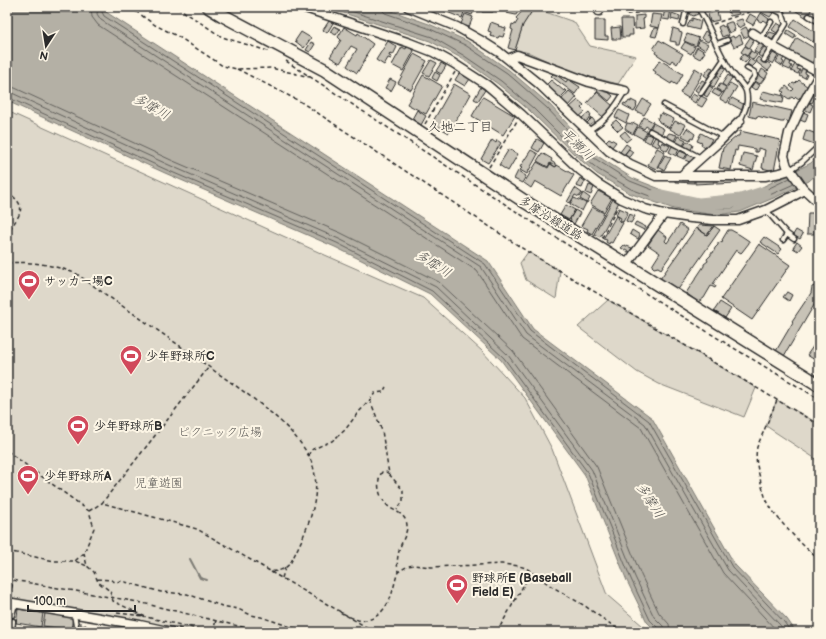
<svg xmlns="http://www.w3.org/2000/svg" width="826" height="639" font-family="'Balsamiq Sans','Klee One',sans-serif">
<rect width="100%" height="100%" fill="#fcf5e5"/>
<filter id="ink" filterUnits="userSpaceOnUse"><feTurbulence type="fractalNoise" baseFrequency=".025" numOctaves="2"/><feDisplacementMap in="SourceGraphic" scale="8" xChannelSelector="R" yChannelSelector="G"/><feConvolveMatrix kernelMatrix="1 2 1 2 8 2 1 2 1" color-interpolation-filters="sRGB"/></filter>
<g filter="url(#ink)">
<path fill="#ded8ca" stroke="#84827a" d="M 534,8 L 574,22 L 590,46 L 636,56 L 618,84 L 571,72 L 530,53 L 515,50 L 523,25 Z
M 7,111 L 325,255 L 423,298 L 482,351 L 525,398 L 552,449 L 607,595 L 650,632 L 190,632 L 7,599 Z
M 528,252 L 560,271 L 556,299 L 526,280 L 520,263 Z
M 608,300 L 756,388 L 744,417 L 659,384 L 637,372 L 578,327 Z
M 777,400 L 819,424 L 819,461 L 766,426 Z"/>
<path fill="#b4b0a5" stroke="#7d7b74" d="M 7,7 L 107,7 L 106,12 L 488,261 L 533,329 L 652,418 L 735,565 L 787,619 L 796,632 L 657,632 L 647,622 L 627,581 L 585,475 L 501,360 L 430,294 L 335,247 L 165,173 L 7,101 Z
M 325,7 L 381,7 L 429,24 L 467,41 L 509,70 L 550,105 L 596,155 L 632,178 L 660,189 L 677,202 L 711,208 L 732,208 L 742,204 L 752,192 L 811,163 L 819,154 L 819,172 L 809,181 L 776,197 L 740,212 L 716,215 L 674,209 L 629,193 L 597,174 L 576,156 L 530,111 L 498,84 L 461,58 L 430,41 Z"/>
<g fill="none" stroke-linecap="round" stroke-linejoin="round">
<path stroke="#62605c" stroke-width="1" d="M 91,7 L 92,17 L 98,25 L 477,271 L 522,339 L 641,428 L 723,573 L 778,632
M 98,7 L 97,14 L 101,20 L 481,267 L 526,335 L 645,424 L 728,570 L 780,625 L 785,632
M 103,7 L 102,12 L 104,16 L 485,264 L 530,331 L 649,421 L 732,567 L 784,622 L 791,632
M 338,7 L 432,37 L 463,55 L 501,81 L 533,108 L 578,153 L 599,170 L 631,189 L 663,201 L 665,200 L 665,198 L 658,192 L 630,181 L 594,158 L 547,108 L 507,73 L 465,45 L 428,28 L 385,13 L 382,10 L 382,7
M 7,86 L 15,88 L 171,160 L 341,233 L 439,282 L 513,351 L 597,467 L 641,575 L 659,613 L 669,624 L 670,632
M 7,92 L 12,93 L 169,165 L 339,239 L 436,287 L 508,355 L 592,470 L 635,577 L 654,617 L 663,626 L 664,632
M 7,97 L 167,170 L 337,243 L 432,291 L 504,358 L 588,473 L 631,579 L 650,620 L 658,628 L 659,632
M 790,178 L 755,195 L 751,201 L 754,202 L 794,184"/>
<path stroke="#7d7b74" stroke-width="2" d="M 190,559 L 200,578 L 207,580"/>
<path stroke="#b4b0a5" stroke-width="13" d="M 657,195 L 699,204 L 741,200 L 763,193"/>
</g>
<path fill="#c8c3b7" stroke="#2b2b2b" d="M 434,7 L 476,7 L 472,15 L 464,12 L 462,18 Z
M 482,7 L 493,7 L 493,12 L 482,12 Z
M 494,7 L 524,7 L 522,11 L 519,10 L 516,15 L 506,13 L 507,8 L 503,8 L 503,10 L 494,10 Z
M 526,7 L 534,8 L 523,25 L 515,50 L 508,48 L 513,30 L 511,29 L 512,24 L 515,25 L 518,20 L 516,18 Z
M 690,7 L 695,7 L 698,14 L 693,16 L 692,15 L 690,15 L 689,12 L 691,12 Z
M 729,7 L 736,7 L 739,14 L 730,16 L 727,8 Z
M 790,7 L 810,7 L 812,8 L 807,18 Z
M 665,8 L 671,9 L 669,20 L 663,19 Z
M 764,9 L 765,10 L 766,9 L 773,13 L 770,17 L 761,12 Z
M 717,11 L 719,20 L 710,22 L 708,14 Z
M 672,13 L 680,16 L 679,21 L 671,19 Z
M 761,13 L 769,19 L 767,23 L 763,20 L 761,22 L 757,20 Z
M 465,14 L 473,17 L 469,27 L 461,24 Z
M 652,14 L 662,15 L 659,28 L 650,26 Z
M 750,14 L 757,18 L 753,25 L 746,21 Z
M 644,15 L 644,19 L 643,19 L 644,28 L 635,29 L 635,16 Z
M 692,18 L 701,21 L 699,30 L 687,27 L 690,20 L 692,21 Z
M 621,19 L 632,19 L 633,35 L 629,35 L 629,37 L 622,37 Z
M 742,19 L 745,25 L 738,28 L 735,21 Z
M 795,19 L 818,34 L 813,42 L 790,27 Z
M 595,20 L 605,20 L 605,36 L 608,36 L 608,40 L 595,39 Z
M 329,21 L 333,23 L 327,33 L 323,30 Z
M 491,22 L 499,25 L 498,26 L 506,28 L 503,37 L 499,36 L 498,38 L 490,36 L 491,32 L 488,31 Z
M 730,22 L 732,22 L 735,30 L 729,33 L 725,24 Z
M 777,23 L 782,26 L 777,33 L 772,30 Z
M 722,25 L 723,27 L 725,26 L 729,36 L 727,36 L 727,35 L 722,37 L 718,27 Z
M 334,26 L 340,29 L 336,35 L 330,32 Z
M 344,27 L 357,35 L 358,33 L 373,44 L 366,55 L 367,56 L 357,73 L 347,66 L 357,49 L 351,46 L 340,63 L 330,57 L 341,40 L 338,37 Z
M 620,27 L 621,39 L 612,39 L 611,28 Z
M 746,27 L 750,35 L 744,38 L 740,30 Z
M 654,28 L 659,28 L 656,37 L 651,36 Z
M 673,28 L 679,30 L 679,32 L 682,33 L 679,45 L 676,45 L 676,42 L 670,41 Z
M 788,30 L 796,35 L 794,39 L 786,34 Z
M 705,31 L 708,33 L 707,35 L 711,37 L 708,42 L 701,38 Z
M 301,32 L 311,38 L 304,48 L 295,41 Z
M 770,32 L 776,34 L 771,42 L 767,39 L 768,37 L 767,36 Z
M 687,34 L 699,38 L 696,46 L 684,41 Z
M 740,35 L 743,43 L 734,47 L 729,38 L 733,36 L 734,38 Z
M 751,36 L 755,39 L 749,48 L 745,45 Z
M 797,38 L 819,51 L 812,63 L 806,60 L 806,61 L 790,51 Z
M 659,40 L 683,54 L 677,64 L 672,60 L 670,63 L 655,53 L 656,51 L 653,49 Z
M 700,40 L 708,44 L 705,50 L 697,45 Z
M 388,41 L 397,47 L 393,55 L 390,53 L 389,56 L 392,57 L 391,59 L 388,58 L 384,65 L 376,60 Z
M 311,42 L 315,44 L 310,52 L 306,50 Z
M 685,42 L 695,47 L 691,54 L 681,48 Z
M 759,43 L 764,45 L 758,54 L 754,51 Z
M 407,46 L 414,51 L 403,71 L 392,65 L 402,47 L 406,49 Z
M 745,46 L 751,50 L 747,56 L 741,52 Z
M 697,47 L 705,52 L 700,59 L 693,55 Z
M 764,47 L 768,49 L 762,58 L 758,55 Z
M 751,51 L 757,55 L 753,60 L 748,56 Z
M 773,53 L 778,56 L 773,64 L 768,61 Z
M 414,54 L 427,61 L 411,90 L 398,83 Z
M 743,54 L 749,58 L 745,63 L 740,59 Z
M 780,55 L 784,58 L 782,61 L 784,62 L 782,66 L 776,62 Z
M 758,57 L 766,64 L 767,62 L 770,64 L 772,66 L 768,71 L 755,61 Z
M 750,59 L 756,63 L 752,67 L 747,64 Z
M 787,59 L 791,61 L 790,65 L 792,66 L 790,70 L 783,67 Z
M 431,60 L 437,63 L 429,76 L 423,73 Z
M 660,60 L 683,74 L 677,85 L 672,82 L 671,84 L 655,74 L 656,72 L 653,70 Z
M 441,63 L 446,66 L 441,74 L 436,71 Z
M 795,64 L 799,65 L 797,69 L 800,70 L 798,74 L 791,71 Z
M 710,67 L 713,68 L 708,78 L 704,75 Z
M 724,67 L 726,68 L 720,77 L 716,75 L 720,68 Z
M 803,67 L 806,69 L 805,73 L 807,74 L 805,78 L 799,75 Z
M 695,68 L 703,73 L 688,98 L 680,93 Z
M 762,69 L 768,73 L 765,79 L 759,75 Z
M 435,72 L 440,75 L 437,81 L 432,78 Z
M 460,72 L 470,79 L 465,86 L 455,80 Z
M 554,73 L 566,82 L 568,79 L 580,87 L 575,94 L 551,76 Z
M 423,75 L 442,86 L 426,114 L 407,104 Z
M 728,75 L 732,78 L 726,87 L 722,84 Z
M 758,75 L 764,79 L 760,84 L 755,81 Z
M 715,76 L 719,78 L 714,87 L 709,85 Z
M 390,79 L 396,82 L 391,91 L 385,88 Z
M 551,80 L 564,91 L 565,89 L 567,91 L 560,98 L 548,89 L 549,88 L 546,85 Z
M 702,80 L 706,82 L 699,93 L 695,90 Z
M 799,80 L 808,87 L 804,91 L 806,93 L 801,98 L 800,97 L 799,99 L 796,97 L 794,99 L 792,97 L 789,99 L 782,94 L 784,92 L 782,91 L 786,86 L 792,91 L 794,89 L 790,86 L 793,83 L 795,84 Z
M 754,82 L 760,85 L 757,90 L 756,89 L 755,90 L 751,87 Z
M 730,83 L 737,87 L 727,103 L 720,99 Z
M 454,84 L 471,94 L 449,133 L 432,123 Z
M 720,84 L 726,87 L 723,93 L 717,89 Z
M 601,86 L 613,96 L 609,101 L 597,91 Z
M 709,86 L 713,88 L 707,97 L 704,95 Z
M 481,87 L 485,90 L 478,101 L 474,99 Z
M 715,89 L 722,93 L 719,97 L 712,93 Z
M 814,90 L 818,92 L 812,103 L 809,102 Z
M 569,91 L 577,97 L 568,107 L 561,100 Z
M 763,91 L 784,96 L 783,103 L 760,99 Z
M 597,92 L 613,106 L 603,117 L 587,103 Z
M 693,94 L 698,97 L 695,103 L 689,99 Z
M 701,96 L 707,99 L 702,107 L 696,104 Z
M 483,97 L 515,116 L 503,135 L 472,116 Z
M 732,98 L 745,105 L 742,110 L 729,103 Z
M 643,99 L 651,104 L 644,115 L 636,111 Z
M 578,100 L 584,105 L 581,108 L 585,112 L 579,117 L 569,108 Z
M 631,100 L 637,103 L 636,105 L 637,106 L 634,111 L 623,105 L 624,103 L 627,104 L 629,101 L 631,102 Z
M 752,102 L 792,111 L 789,122 L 784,120 L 784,122 L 781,122 L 757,116 L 756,118 L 749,116 Z
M 807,102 L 813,105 L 810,112 L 804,109 Z
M 417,110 L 426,116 L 421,125 L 412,119 Z
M 619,110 L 629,115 L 626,123 L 615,117 Z
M 589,112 L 591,115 L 590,116 L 591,118 L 585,122 L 582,118 Z
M 803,112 L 808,114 L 805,122 L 800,120 Z
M 661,113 L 674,119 L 669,128 L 659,122 L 659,121 L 657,119 Z
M 644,117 L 653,122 L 649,128 L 646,126 L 644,129 L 639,126 Z
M 592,118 L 596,123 L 591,127 L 590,126 L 588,127 L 586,124 Z
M 616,120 L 623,127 L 618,131 L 611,124 Z
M 675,121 L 679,123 L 680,122 L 686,125 L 680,135 L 670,129 Z
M 627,123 L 633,124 L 634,123 L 638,125 L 633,134 L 626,130 L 625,128 Z
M 653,123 L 664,129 L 661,135 L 650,129 Z
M 638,127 L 647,132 L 643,139 L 634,134 Z
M 687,128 L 695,134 L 693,139 L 691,138 L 690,140 L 682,136 Z
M 806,130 L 819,135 L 817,145 L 803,140 Z
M 625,131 L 631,138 L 626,142 L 620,135 Z
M 740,131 L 780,140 L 774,171 L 762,168 L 765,150 L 758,148 L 758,152 L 755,152 L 755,149 L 738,146 L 737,151 L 735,150 L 731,170 L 719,168 L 723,148 L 737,136 L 739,136 Z
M 669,133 L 677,135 L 674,141 L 666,137 Z
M 701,133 L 712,139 L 708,146 L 706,145 L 705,148 L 701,145 L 702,143 L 697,141 Z
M 647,134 L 653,136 L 650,143 L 644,140 Z
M 678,136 L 686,140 L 683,146 L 675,142 Z
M 655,137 L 659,139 L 658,143 L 660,144 L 658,147 L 651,144 Z
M 609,138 L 616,142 L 612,147 L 605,142 Z
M 537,139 L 544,143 L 539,152 L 532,148 Z
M 492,140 L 496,143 L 497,140 L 501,143 L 488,163 L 481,159 Z
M 687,141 L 693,145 L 691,150 L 684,146 Z
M 662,142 L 670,146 L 667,151 L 660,147 Z
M 626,144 L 630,147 L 624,155 L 620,152 Z
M 672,146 L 679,149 L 676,156 L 669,152 Z
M 657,148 L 665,152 L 656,169 L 648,165 Z
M 509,149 L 518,154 L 508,171 L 499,165 Z
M 629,149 L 633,152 L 627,160 L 623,156 Z
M 531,150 L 538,154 L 527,174 L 520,170 L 522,168 L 520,167 Z
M 680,151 L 687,154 L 684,159 L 677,156 Z
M 542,153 L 552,159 L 551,161 L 557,165 L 555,167 L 550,163 L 548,167 L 537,161 Z
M 743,153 L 757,156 L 753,170 L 740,166 Z
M 688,154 L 695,158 L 692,163 L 685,160 Z
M 665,155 L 671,158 L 664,170 L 658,167 Z
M 537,162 L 548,168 L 550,164 L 556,167 L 557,165 L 574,175 L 561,196 L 535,181 L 531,188 L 524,183 Z
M 518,171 L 526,176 L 522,183 L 514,179 Z
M 580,178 L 585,181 L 582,188 L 576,186 Z
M 675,179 L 694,179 L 694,183 L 675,182 Z
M 695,179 L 714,179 L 714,183 L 695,184 Z
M 716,179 L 737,179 L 737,183 L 716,184 Z
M 589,185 L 594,187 L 591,195 L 586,193 Z
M 575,188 L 582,193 L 579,197 L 575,195 L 570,203 L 567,202 Z
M 598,191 L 612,198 L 604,212 L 590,204 Z
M 583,193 L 590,198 L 587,203 L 580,199 Z
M 574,198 L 586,203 L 582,211 L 570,204 Z
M 613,199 L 619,202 L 600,237 L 594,234 Z
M 566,205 L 575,210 L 569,220 L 560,215 Z
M 592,207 L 604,213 L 592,234 L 587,231 L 588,229 L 581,226 Z
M 619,208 L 628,212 L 623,222 L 620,220 L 621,218 L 616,215 Z
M 575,210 L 580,213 L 574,224 L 570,222 L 571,220 L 570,219 Z
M 808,213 L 816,213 L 814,234 L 807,234 Z
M 629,214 L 635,216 L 631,223 L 626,221 Z
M 616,216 L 619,217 L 618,220 L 623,223 L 612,243 L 610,242 L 609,244 L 606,242 L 607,240 L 603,239 Z
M 636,222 L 646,227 L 644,230 L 634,225 Z
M 680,224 L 688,230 L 661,269 L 658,267 L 654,268 L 652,266 L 653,264 L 660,253 L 648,245 L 658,230 L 667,237 L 665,241 L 667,243 Z
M 699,225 L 714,226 L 707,235 L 697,228 Z
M 714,226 L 720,230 L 677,291 L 660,279 L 696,228 L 707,235 Z
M 632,230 L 640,235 L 638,239 L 630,234 Z
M 728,230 L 731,230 L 740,235 L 749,241 L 749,243 L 742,252 L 741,253 L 736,250 L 713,284 L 716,286 L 715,288 L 711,286 L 704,298 L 698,302 L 686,293 L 704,266 L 704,264 L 708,261 L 707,259 L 711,255 L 711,253 L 713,253 L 715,248 L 718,245 L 718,243 L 723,241 L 722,240 Z
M 796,230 L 803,234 L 800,239 L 793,235 Z
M 764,237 L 782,249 L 778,254 L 760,242 Z
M 797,242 L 802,246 L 798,251 L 793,248 Z
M 759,244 L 790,265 L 752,320 L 721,299 Z
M 624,245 L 632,248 L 629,252 L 621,248 Z
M 819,284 L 819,301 L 817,300 L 784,356 L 776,351 L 793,322 L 792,321 L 811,293 L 812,287 Z
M 787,292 L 792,295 L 789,301 L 783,297 Z
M 720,302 L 731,309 L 725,318 L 714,311 Z
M 814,345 L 819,348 L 819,356 L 818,355 L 815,360 L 807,355 Z
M 18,609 L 43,613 L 41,627 L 16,623 Z
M 45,613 L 73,617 L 71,630 L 43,626 Z
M 78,623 L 81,623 L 81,626 L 86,625 L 87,632 L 79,632 Z"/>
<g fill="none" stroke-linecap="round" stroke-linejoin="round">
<g stroke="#2b2b2b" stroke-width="7">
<path id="lane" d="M 698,7 C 711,28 718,54 733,74 C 737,79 744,85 746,91 C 749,103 745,110 740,121
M 809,16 L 819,22
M 683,24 L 687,7
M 761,38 L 771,22
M 717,44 L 727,40
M 764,60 L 786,24 L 782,13 L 770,7
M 746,89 L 755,76 L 754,72 L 747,68
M 701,93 L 724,59
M 664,105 L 724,137
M 650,131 L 701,158
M 588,132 C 593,126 598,125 603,120 C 613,112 619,101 625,91
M 790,170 L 802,162 L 819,146
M 766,210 L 787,234 L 794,239
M 783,240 L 787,234
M 74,614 L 77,632
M 12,615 L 15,604
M 12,632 L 13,621"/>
</g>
<g stroke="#2b2b2b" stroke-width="11">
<path id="street" d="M 302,7 L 410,43 L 433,52 L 453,63 L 487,85 L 521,114 L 580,170 L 598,184 L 622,199 L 645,209 L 664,214 L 691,218 L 713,220 L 738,220 L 766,210 L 805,190
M 408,7 L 457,27 L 480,40 L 499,52 L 539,84 L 609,151 L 630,164 L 656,176 L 765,176 L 780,173 L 790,170
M 599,7 L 599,11
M 753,33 L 777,49 L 819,72
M 508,59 L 517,55 L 589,82 L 611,88 L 625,91
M 819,75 L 801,107 L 789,133 L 784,156 L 787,166 L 792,172 L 803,188 L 819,203
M 681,176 L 720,141 L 740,121
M 626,265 L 664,214
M 7,602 L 140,625 L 172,632"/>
</g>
<g stroke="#2b2b2b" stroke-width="15">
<path id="primary" d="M 209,7 L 222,15 L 325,70 L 527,203 L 819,385"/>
</g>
<path stroke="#2b2b2b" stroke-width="1.5" stroke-dasharray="4 3" stroke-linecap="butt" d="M 130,7 L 155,25 L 179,37 L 223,66 L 237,69 L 271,68 L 310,77
M 177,7 L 222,37 L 268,51
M 626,7 L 627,14 L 661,10 L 661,7
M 605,10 L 617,7
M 713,24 L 755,10
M 286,61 L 563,242 L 732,347 L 819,399
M 237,69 L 301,102 L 528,252 L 819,425
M 425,124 L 455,72
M 489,167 L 517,121
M 7,192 C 31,208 18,215 7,234
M 7,196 L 13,197
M 602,238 L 618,206
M 7,263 C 32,261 55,265 77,274 C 121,306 166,335 209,367 C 241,390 305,430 314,470 C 321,502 305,534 291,562 C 286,569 279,572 270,571 L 197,529 L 102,503
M 370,400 L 382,431 L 389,474 L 403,490 L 403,501 L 397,510
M 777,400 L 757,447 C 755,458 757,467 760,478 C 761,484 763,490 765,496 C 773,518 802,544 819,560
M 7,451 L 89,511 L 94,528 L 84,553 L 75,561
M 309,456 L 310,451 L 313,449 L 332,441 L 345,430 L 357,414 L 370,400 L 375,393 L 383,392 L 386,387
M 389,474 L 386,472 L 382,472 C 376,481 378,495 386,504 C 391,511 402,511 406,521 C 410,531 401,541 399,551 C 397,558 397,565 398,572
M 89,511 L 102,503 L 209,367
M 7,551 L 54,561 L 75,561 L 87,566
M 84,553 L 87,566 L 94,572 L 98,582 L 110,591 L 113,601 L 146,617 L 211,632
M 271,572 L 325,603
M 282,578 L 285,568
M 7,579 L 138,602 L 263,632
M 97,579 L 111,580 L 115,582 L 122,581 L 161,592 L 187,594 L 222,606 L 238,609 L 251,615 L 261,617 L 306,632
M 10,595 L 13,581
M 325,603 C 334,608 348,617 358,620 C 374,623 386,610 391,596 C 394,588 395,580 398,572 L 408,566 L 414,565 L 431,567 L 502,564 L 519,566 L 526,568 L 551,586 L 585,606 L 622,632
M 340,612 L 375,632
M 117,613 L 143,616
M 178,628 L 194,632
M 213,632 L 216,620
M 497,632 L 526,581"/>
<use href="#lane" stroke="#fcf5e5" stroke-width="4"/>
<use href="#street" stroke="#fcf5e5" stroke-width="8"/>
<use href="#primary" stroke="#fcf5e5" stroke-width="12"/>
</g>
</g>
<defs>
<g id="stadium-pin" transform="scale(1.15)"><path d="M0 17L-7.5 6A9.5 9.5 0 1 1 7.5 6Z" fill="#d1495b" stroke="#fcf5e5"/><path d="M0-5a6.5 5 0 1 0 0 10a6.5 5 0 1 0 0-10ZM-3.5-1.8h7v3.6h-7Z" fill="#fff"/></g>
</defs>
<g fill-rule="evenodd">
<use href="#stadium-pin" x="29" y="281"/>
<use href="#stadium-pin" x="131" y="356"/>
<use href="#stadium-pin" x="78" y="426"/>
<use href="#stadium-pin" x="28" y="476"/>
<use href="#stadium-pin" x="457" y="585"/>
</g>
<g text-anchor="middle" stroke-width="4" stroke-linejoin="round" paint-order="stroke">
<g font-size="12" fill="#2b2b2b" stroke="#fcf5e5">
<text transform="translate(551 218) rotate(32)" y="4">多摩沿線道路</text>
</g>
<g font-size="12" font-weight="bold" fill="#2b2b2b" stroke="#fcf5e5" text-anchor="start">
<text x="44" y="285">サッカー場C</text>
<text x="146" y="360">少年野球所C</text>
<text x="94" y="430">少年野球所B</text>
<text x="44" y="480">少年野球所A</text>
<text x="472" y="582">野球所E (Baseball<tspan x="472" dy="14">Field E)</tspan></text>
</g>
<g font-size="12" fill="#585653" stroke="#fcf5e5">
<text x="220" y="436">ピクニック広場</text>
<text x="159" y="487">児童遊園</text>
</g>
<g font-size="13" font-style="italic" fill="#545350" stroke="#fcf5e5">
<text transform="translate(152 106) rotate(29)" y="5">多摩川</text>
<text transform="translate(578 144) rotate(44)" y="5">平瀬川</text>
<text transform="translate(434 263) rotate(32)" y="5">多摩川</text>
<text transform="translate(651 500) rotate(57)" y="5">多摩川</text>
</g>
<g font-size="13" fill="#2b2b2b" stroke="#fcf5e5">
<text x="460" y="131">久地二丁目</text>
</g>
</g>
<rect width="826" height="639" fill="none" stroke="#fcf5e5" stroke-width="24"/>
<rect x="12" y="12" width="802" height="615" fill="none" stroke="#2b2b2b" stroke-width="1.5" filter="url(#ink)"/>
<g transform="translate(46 46) rotate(192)" stroke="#fcf5e5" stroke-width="3" paint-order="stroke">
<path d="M0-3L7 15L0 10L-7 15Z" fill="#2b2b2b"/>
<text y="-6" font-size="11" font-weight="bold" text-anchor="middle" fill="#2b2b2b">N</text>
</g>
<path d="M28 605v6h107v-6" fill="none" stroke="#2b2b2b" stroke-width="2"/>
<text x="34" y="605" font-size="12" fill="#2b2b2b" stroke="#fcf5e5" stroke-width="3" paint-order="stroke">100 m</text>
</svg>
